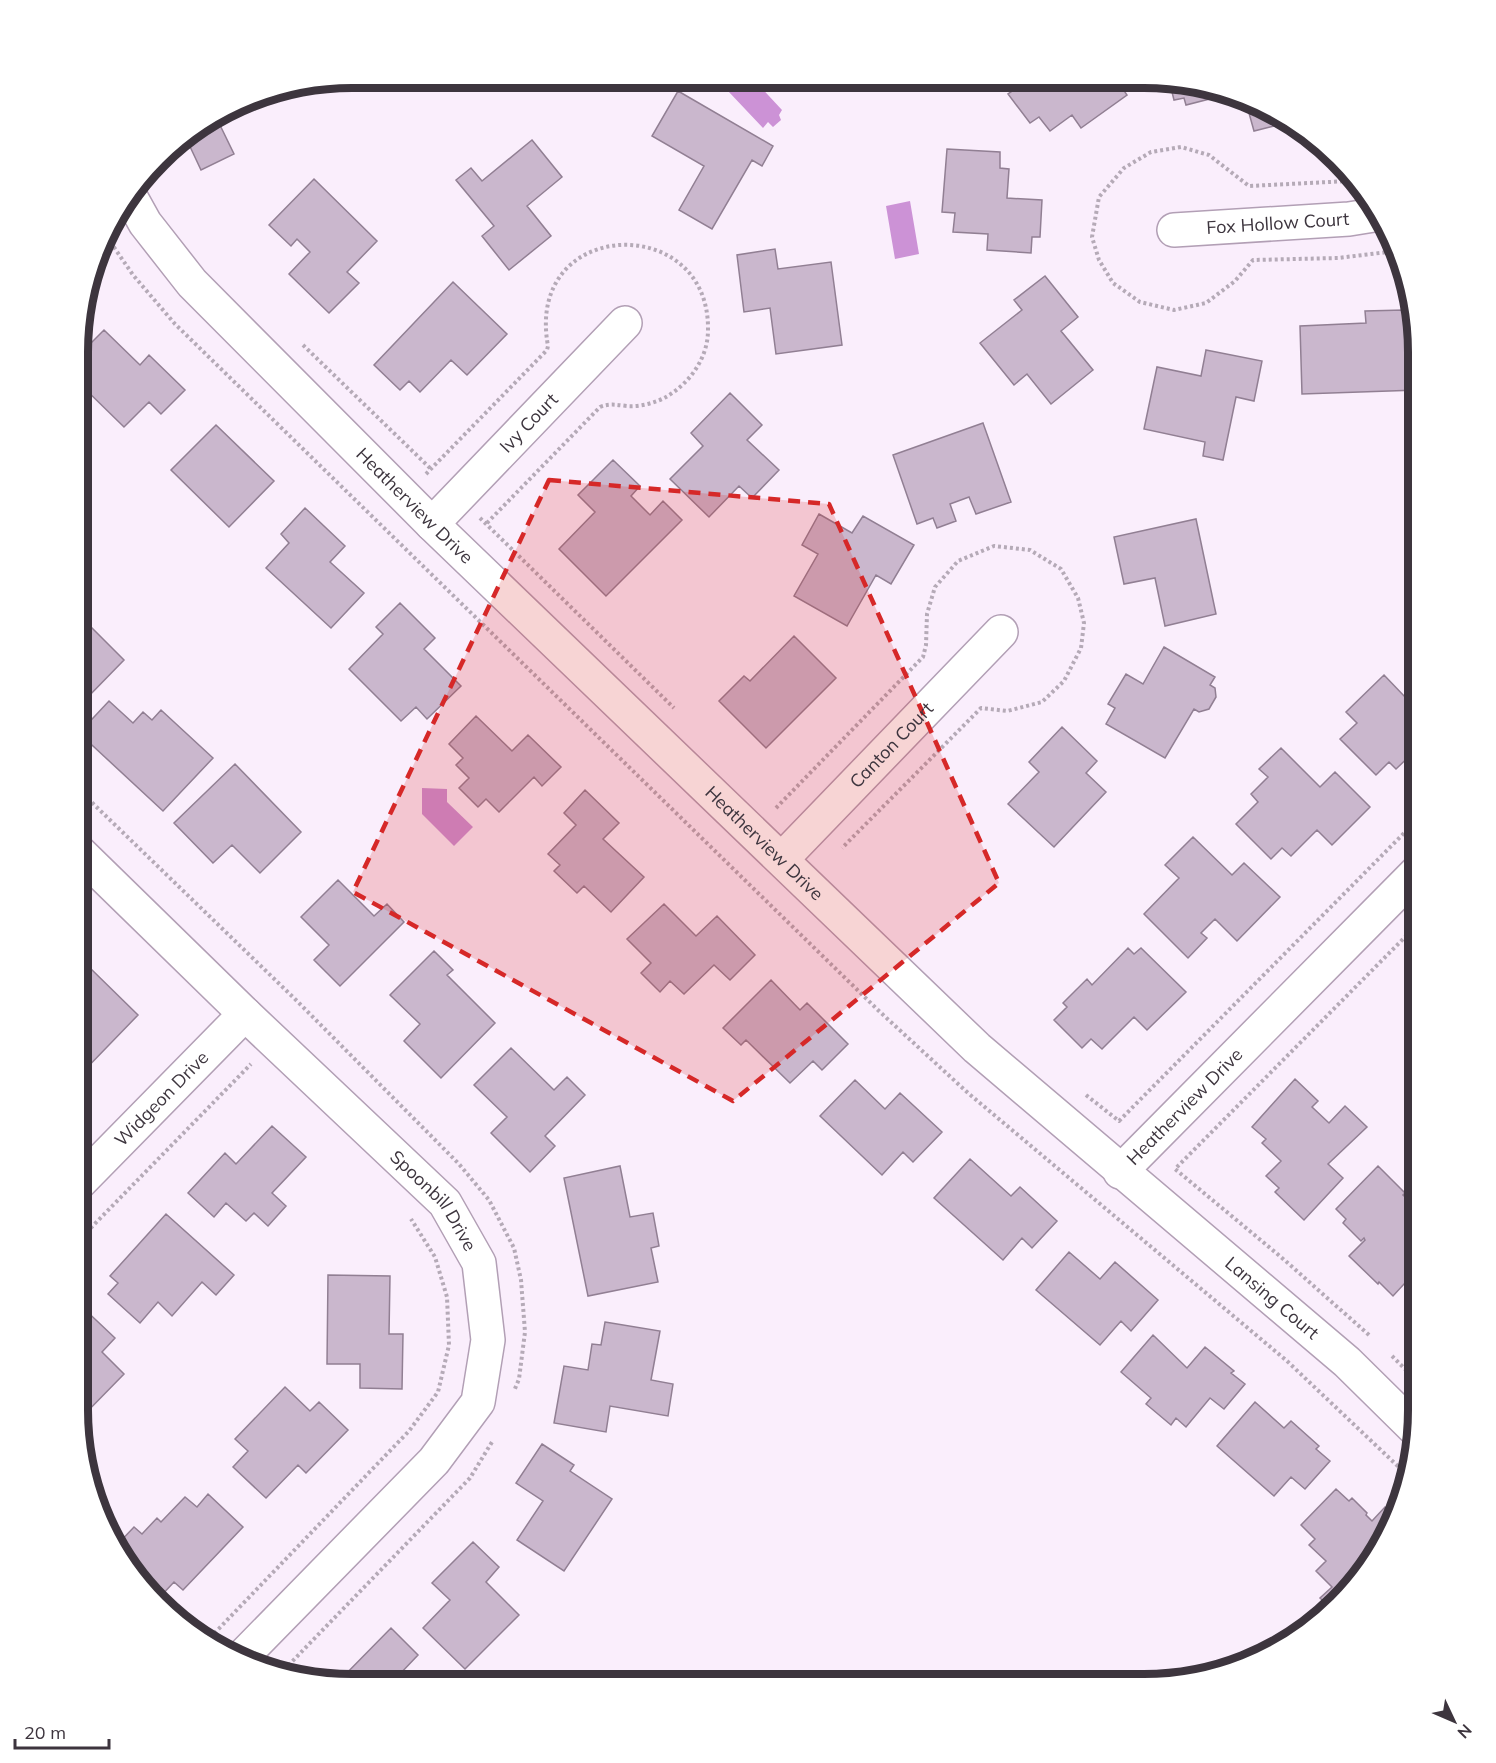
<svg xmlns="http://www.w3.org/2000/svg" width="1496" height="1763" font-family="Mulish,sans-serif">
<rect width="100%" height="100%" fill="#faeefc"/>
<path fill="#cc92d6" d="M 741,79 L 753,79 L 782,110 L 779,115 L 781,120 L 773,127 L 768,122 L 763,128 L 728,91 Z
M 910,201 L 919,254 L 895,259 L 886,206 Z
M 422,788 L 447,789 L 447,802 L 473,827 L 454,846 L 422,814 Z"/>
<path fill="#cab7cd" stroke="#917f93" stroke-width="1.5" d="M 1028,80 L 1117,80 L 1127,95 L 1081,128 L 1072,115 L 1050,131 L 1039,117 L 1030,123 L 1008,94 Z
M 1169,80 L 1180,80 L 1221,96 L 1186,105 L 1184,98 L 1174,100 Z
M 678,91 L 773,146 L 762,166 L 752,160 L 712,229 L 679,210 L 704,166 L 652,136 Z
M 1247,106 L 1290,122 L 1254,131 Z
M 217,119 L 234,154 L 201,170 L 186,138 Z
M 532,140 L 562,177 L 527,206 L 551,236 L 509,270 L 482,236 L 494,226 L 456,180 L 471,168 L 482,181 Z
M 947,149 L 1000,152 L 1000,168 L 1009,169 L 1007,198 L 1042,200 L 1040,237 L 1032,237 L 1031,253 L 987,250 L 988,234 L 953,232 L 955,213 L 942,212 Z
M 314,179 L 377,241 L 347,272 L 359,283 L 329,313 L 289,274 L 310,252 L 297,239 L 291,246 L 269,225 Z
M 775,249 L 778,269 L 831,262 L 842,345 L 776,354 L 770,308 L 744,312 L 737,255 Z
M 1045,276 L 1078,317 L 1061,331 L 1093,370 L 1051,404 L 1027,374 L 1014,385 L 980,343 L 1022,310 L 1014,300 Z
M 453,282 L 507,334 L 467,375 L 451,360 L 420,392 L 409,381 L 400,390 L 374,365 Z
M 1404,310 L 1404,317 L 1413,317 L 1418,352 L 1418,390 L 1302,394 L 1300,326 L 1366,323 L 1365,311 Z
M 104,330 L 140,365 L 149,355 L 185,390 L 161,414 L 149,402 L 124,427 L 80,384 L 80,354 Z
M 1206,350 L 1262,361 L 1254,401 L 1236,397 L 1223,460 L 1203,456 L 1205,442 L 1144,429 L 1157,367 L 1201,376 Z
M 730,393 L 762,425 L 747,440 L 779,470 L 752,498 L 739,486 L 709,517 L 670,479 L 703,446 L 691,433 Z
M 983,423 L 1011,502 L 976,514 L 969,497 L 950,504 L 956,521 L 937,528 L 933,518 L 917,524 L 893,455 Z
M 216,425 L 274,481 L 229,527 L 171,470 Z
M 613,460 L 640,486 L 631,496 L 650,515 L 663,501 L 682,520 L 606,596 L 559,549 L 595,512 L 578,495 Z
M 305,508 L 345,546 L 330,562 L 364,593 L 331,628 L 266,568 L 289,543 L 281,534 Z
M 819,514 L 852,533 L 863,516 L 914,545 L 891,584 L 876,575 L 847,626 L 794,596 L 818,554 L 802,545 Z
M 1196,519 L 1216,614 L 1165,626 L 1155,578 L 1124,584 L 1114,537 Z
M 400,603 L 435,638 L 424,649 L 461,686 L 427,719 L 416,707 L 401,721 L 349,669 L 383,634 L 376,627 Z
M 80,616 L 124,660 L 82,703 L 80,700 Z
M 794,636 L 836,678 L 766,748 L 719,701 L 744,676 L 750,681 Z
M 1164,647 L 1215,677 L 1210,685 L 1215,688 L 1216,697 L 1209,709 L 1199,712 L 1194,709 L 1165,758 L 1106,724 L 1115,708 L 1108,704 L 1126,674 L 1143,684 Z
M 1384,675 L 1406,698 L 1418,687 L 1418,748 L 1396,769 L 1389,762 L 1376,775 L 1340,739 L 1357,723 L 1346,712 Z
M 109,701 L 133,723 L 143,712 L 152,720 L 161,710 L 213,758 L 163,811 L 79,733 Z
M 476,716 L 512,751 L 528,735 L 561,767 L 542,786 L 534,777 L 499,812 L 486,799 L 478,807 L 459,788 L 469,778 L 456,765 L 463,758 L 449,744 Z
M 1062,727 L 1097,761 L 1086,773 L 1106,792 L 1054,847 L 1008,804 L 1039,772 L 1029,762 Z
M 1281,748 L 1320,787 L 1335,772 L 1370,807 L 1332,845 L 1317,830 L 1291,856 L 1282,848 L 1271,859 L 1236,824 L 1258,802 L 1251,794 L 1268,777 L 1259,769 Z
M 235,764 L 301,832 L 260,873 L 232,845 L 213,863 L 174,823 Z
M 585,790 L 619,823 L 603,839 L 644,877 L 611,912 L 584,886 L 577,893 L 554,871 L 560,865 L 548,854 L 576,825 L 564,813 Z
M 1193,837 L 1232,875 L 1244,863 L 1280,897 L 1237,941 L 1215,919 L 1201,933 L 1207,938 L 1188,958 L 1144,914 L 1179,878 L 1165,865 Z
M 338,880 L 374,916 L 387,904 L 404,922 L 340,986 L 314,960 L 329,945 L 301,917 Z
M 664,904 L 696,936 L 717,916 L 755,955 L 730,980 L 714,965 L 684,994 L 670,981 L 660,992 L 641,973 L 651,963 L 627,939 Z
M 1128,948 L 1134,954 L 1141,948 L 1186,992 L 1147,1030 L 1134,1017 L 1102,1049 L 1091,1039 L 1082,1048 L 1054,1020 L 1067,1007 L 1063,1003 L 1087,979 L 1092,985 Z
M 434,951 L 453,970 L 447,975 L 495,1023 L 441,1078 L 404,1041 L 420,1024 L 390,995 Z
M 89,967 L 138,1015 L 79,1076 L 79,977 Z
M 771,980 L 800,1010 L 807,1003 L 848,1044 L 822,1070 L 813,1061 L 790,1083 L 746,1040 L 741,1045 L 723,1028 Z
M 511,1048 L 554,1090 L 567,1077 L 585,1095 L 545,1136 L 555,1146 L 530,1172 L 491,1133 L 507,1117 L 474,1085 Z
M 1295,1079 L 1318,1101 L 1312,1107 L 1329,1123 L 1345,1106 L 1367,1127 L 1328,1164 L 1343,1178 L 1304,1220 L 1275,1192 L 1279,1188 L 1266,1176 L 1281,1161 L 1262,1143 L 1266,1139 L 1252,1127 Z
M 855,1080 L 885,1109 L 900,1093 L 942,1132 L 913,1162 L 903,1152 L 882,1175 L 820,1116 Z
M 272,1126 L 306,1157 L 272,1193 L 286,1206 L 268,1226 L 254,1213 L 246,1221 L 226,1203 L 214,1217 L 188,1193 L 225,1153 L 236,1164 Z
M 970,1159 L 1011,1196 L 1020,1187 L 1057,1221 L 1032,1248 L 1022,1238 L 1003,1260 L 934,1198 Z
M 620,1166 L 630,1217 L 653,1213 L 659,1246 L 651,1248 L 658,1282 L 588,1296 L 564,1178 Z
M 1378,1166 L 1405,1193 L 1403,1195 L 1418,1209 L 1417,1270 L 1393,1296 L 1379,1282 L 1378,1284 L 1349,1256 L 1365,1240 L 1364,1238 L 1361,1241 L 1343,1223 L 1346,1219 L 1336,1209 Z
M 166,1214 L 234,1275 L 216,1295 L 202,1282 L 172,1316 L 158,1302 L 140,1323 L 108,1294 L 118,1283 L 110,1276 Z
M 1069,1252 L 1100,1279 L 1115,1262 L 1158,1300 L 1131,1331 L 1121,1321 L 1100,1345 L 1036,1290 Z
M 328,1275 L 390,1276 L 389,1334 L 403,1334 L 402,1389 L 360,1388 L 360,1364 L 327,1364 Z
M 1417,1300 L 1417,1320 L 1407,1311 Z
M 78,1303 L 115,1338 L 102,1352 L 124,1374 L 79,1420 Z
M 605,1322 L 660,1331 L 651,1380 L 673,1384 L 668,1416 L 610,1406 L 606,1432 L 554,1423 L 564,1366 L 588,1370 L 592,1344 L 601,1345 Z
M 1153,1335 L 1187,1368 L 1205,1347 L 1234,1371 L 1231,1373 L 1245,1384 L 1224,1409 L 1210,1398 L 1186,1427 L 1176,1418 L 1171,1425 L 1146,1404 L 1151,1398 L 1121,1372 Z
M 285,1387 L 310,1411 L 319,1402 L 348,1430 L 306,1473 L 298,1465 L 266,1498 L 233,1467 L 248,1451 L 235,1439 Z
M 1255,1402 L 1284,1428 L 1291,1421 L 1319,1446 L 1316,1449 L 1330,1461 L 1305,1489 L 1291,1477 L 1274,1496 L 1217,1446 Z
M 542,1444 L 574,1465 L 570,1471 L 612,1499 L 564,1571 L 517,1540 L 543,1501 L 516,1483 Z
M 1336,1489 L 1349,1501 L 1352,1498 L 1367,1513 L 1366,1515 L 1372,1521 L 1385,1507 L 1392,1514 L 1381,1548 L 1338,1604 L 1332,1609 L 1320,1598 L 1332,1587 L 1316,1571 L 1326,1561 L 1309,1545 L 1315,1539 L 1301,1525 Z
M 208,1494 L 243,1527 L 183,1590 L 174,1582 L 160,1597 L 115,1547 L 134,1527 L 142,1534 L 157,1518 L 161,1522 L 185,1497 L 197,1507 Z
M 473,1542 L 499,1567 L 486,1582 L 519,1615 L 465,1669 L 423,1628 L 450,1600 L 432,1583 Z
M 391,1628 L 418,1655 L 399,1675 L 408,1684 L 336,1684 Z"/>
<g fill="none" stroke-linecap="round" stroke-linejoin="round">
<g stroke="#b29fb5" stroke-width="36">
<g id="minor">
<path id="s1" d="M 130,196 L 145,223 L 192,283 L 432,524 L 977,1048 L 1347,1362 L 1417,1431"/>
<path id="s2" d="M 1174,230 L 1349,219 L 1380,214"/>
<path id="s3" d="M 432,524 L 625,323"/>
<path id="s4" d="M 79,852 L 245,1014 L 445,1203 L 479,1263 L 488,1340 L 478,1402 L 434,1461 L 240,1659"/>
<path id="s5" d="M 782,859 L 1001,632"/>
<path id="s6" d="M 1120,1172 L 1418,871"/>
<path id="s7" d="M 79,1183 L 245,1014"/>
</g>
</g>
<path stroke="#b5aab7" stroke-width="4" stroke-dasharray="3 3" stroke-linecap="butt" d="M 1349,181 L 1249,186 L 1209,155 L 1181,147 L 1151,152 L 1124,168 L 1099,197 L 1092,237 L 1099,260 L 1113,283 L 1140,302 L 1174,310 L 1206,303 L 1235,281 L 1253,260 L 1338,258 L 1396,251
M 107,237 L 133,275 L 175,324 L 880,1012 L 968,1093 L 1287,1361 L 1404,1472
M 303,345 L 431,469
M 426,474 L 547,350 L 548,346 C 524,217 710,211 708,330 C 708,358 690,383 666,397 C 655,403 640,407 627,406 C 617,405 610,403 600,407 L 485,525
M 480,518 L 674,708
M 79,790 L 296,1000 L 459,1164 L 489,1200 L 514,1248 L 521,1280 L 525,1332 L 519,1379 L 514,1391
M 776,808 L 923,657 L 926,645 L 927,614 L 935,587 L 958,561 L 994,546 L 1030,550 L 1061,569 L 1078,598 L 1084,623 L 1081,648 L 1064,681 L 1042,702 L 1007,711 L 981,708 L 842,848
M 1086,1095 L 1119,1121 L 1418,819
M 78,1241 L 251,1064
M 1369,1335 L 1281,1257 L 1175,1169 L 1418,924
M 1392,1356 L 1417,1381
M 206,1642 L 409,1431 L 438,1392 L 449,1345 L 447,1297 L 435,1257 L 411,1219
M 280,1674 L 470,1478 L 492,1442"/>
<use href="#minor" stroke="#fff" stroke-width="33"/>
</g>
<path fill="#d62828" fill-opacity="0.2" stroke="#d62828" stroke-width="4.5" stroke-dasharray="12 8" stroke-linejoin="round" d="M 549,480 L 829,504 L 999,883 L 733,1101 L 353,892 Z"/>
<g text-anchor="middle" stroke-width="4.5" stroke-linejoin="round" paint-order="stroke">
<g font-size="18" fill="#3d353e" stroke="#fff">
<text dy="6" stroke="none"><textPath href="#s2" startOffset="104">Fox Hollow Court</textPath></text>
<text dy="6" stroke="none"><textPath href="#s3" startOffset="140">Ivy Court</textPath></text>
<text dy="6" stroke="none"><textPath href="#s1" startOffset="422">Heatherview Drive</textPath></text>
<text dy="6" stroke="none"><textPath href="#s5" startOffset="158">Canton Court</textPath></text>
<text dy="6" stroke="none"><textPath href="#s1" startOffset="908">Heatherview Drive</textPath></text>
<text dy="6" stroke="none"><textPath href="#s7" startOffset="118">Widgeon Drive</textPath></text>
<text dy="6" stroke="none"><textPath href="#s6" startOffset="92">Heatherview Drive</textPath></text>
<text dy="6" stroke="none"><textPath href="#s4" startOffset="498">Spoonbill Drive</textPath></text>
<text dy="6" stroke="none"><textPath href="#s1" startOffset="1590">Lansing Court</textPath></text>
</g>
</g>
<path d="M0 0H1496V1763H0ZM352 88H1144A264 264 0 0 1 1408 352V1410A264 264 0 0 1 1144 1674H352A264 264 0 0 1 88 1410V352A264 264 0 0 1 352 88Z" fill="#fff" fill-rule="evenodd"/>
<path fill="none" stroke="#3d353e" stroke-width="8" d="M352 88H1144A264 264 0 0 1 1408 352V1410A264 264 0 0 1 1144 1674H352A264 264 0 0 1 88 1410V352A264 264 0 0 1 352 88Z"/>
<g transform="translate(1454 1721) rotate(134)" stroke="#ffffff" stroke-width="4.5" paint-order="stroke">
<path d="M0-4.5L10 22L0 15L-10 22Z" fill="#3d353e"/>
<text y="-9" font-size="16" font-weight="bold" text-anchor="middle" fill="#3d353e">N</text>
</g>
<path d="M15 1739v9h94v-9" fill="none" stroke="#3d353e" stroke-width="3"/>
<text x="24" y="1739" font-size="18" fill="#3d353e" stroke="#ffffff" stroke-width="4.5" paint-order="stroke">20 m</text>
</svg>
